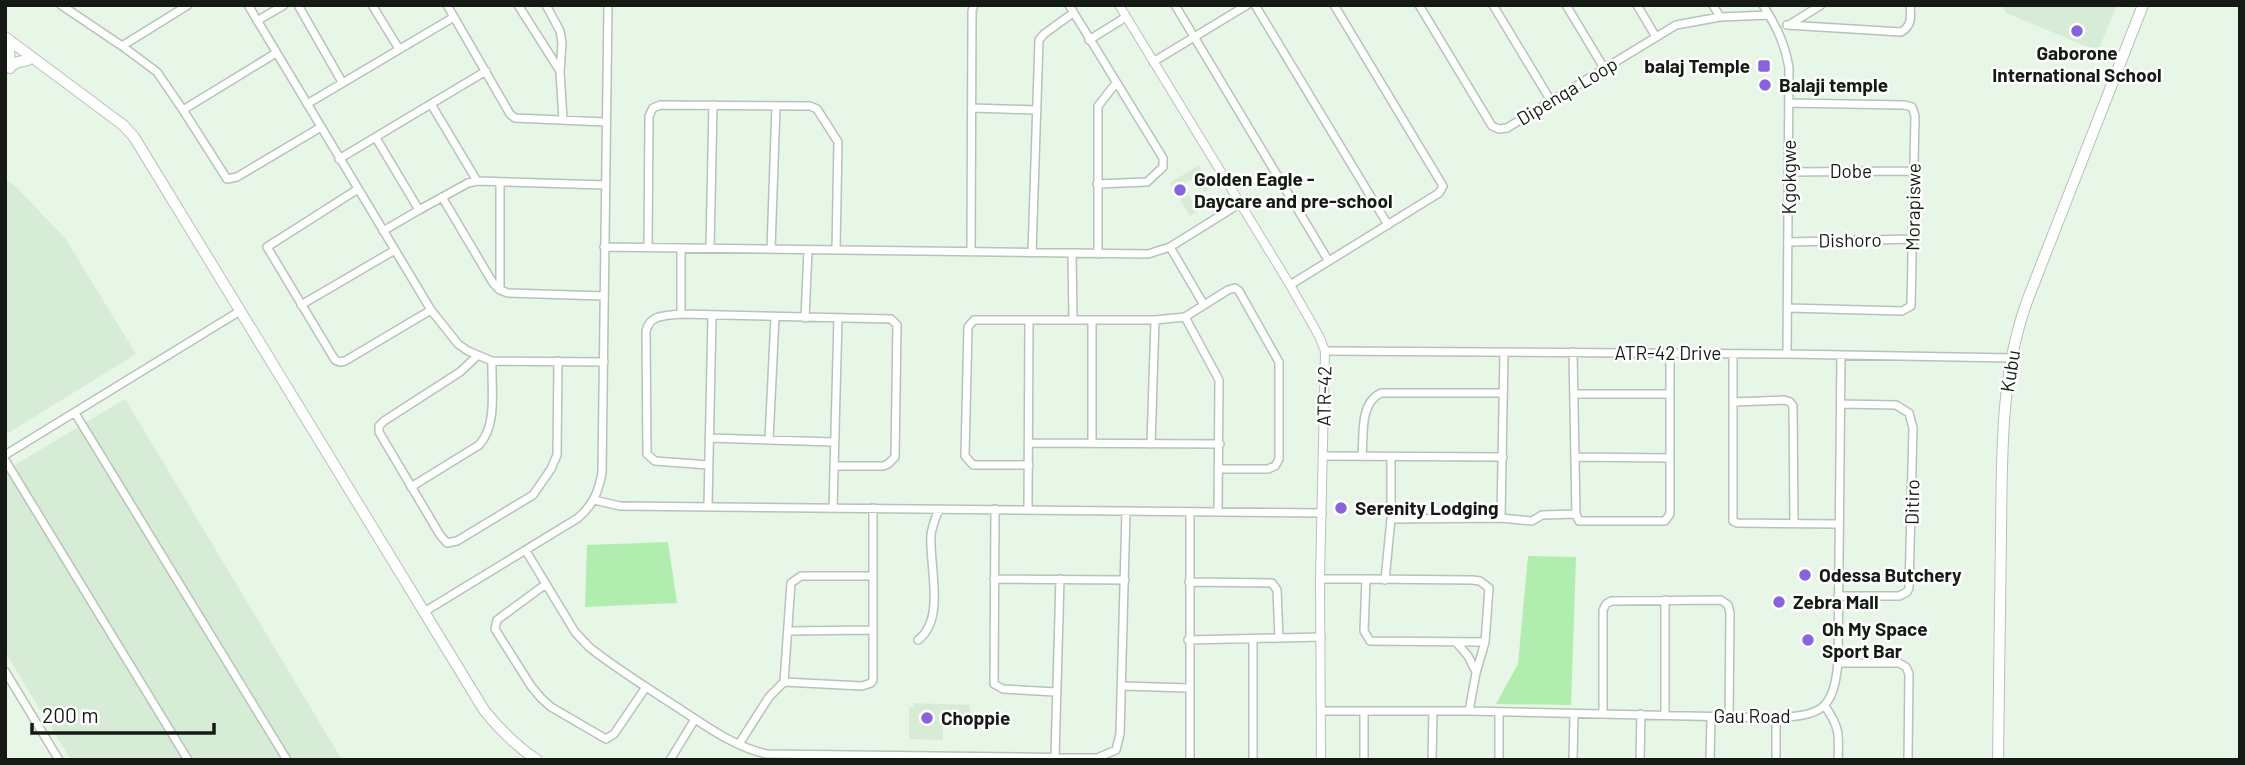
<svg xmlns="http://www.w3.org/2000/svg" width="2245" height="765" font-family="Barlow,sans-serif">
<rect width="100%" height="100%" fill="#e7f6e6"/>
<path fill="#d7ecd6" d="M 2001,5 L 2117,5 L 2098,51 L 2006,13 Z
M 1199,165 L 1212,187 L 1204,192 L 1195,178 L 1183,185 L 1192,201 L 1197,198 L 1203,208 L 1190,216 L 1170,183 Z
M 5,179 L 14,185 L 65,238 L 136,354 L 5,435 Z
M 125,399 L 342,760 L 71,760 L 5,652 L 5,471 Z
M 913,703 L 970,705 L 970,718 L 943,718 L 943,740 L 909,739 L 909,707 L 913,707 Z"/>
<path fill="#b2edb0" d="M 668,542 L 677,603 L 585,607 L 587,545 Z
M 1528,556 L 1576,557 L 1571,705 L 1496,704 L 1518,664 Z"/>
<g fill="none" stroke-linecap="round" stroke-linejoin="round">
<g stroke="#b5c4b4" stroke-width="10">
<path id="minor" d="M 61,5 L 122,46
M 248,5 L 431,310 L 458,344 L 468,351 L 492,361 L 604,362
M 298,5 L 342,82
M 372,5 L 399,49
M 447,5 L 510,114 L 515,118 L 605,122
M 518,5 L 560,71
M 546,5 L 560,31 L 562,43 L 560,72 L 563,120
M 1069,5 L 1163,158 L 1163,167 L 1147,182 L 1097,184
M 1175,5 L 1328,260
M 1255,5 L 1388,225
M 1419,5 L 1492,126 L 1499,129 L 1507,128 L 1676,25 L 1720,17 L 1769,15
M 1493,5 L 1551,101
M 1566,5 L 1604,68
M 1637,5 L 1656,37
M 1713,5 L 1720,17
M 1763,5 C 1776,26 1785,43 1789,68 L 1787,354
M 257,21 L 284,5
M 1787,25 L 1901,32 C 1912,26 1911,17 1910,5
M 1789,25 L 1821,5
M 1089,40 L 1126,17
M 276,53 L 183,110 L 227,179 L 237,177 L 321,127
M 1153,62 L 1247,5
M 307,104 L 454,17
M 431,104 L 477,181
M 973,108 L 1037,110
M 183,110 L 157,72 L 122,46 L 188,5
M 376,138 L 419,210 L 383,231
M 339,159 L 486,71
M 1788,172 L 1914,171
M 358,189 L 267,247 L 335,360 L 340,362 L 345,361 L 431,310
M 442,197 L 493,283 L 500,290 L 508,293 L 604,296
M 419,210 L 468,183 L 477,181 L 605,185
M 1789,242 L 1912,239
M 604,247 L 1148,254 L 1170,247 L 1239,204
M 1170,247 L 1204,305
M 648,248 L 649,116 L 653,108 L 660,105 L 810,106 L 817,109 L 838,142 L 836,250
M 710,248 L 713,105
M 771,249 L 776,106
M 971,252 L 972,11 L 974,5
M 1032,253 L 1039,40 L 1044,34 L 1073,13
M 1072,253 L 1073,320
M 1098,254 L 1098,106 L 1116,83
M 1290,285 L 1439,193 L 1443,186 L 1334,5
M 500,290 L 500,183
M 301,305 L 395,250
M 1788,308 L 1902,311 L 1911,306 L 1915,116 L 1912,107 L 1904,105 L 1789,103
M 681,314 L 681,249
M 1185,317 L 1219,380 L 1218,512
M 805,318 L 808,250
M 1325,351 L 1787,354 L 2012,358
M 1573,352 L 1576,514 L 1579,521 L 1665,521 L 1670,514 L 1670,354
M 1733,354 L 1733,521 L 1737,523 L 1839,524
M 477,356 L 460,372 L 384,421 L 379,426 L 379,432 L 440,535 L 447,543 L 457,541 L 533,495 L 551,469 L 557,455 L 558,361
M 1574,394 L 1669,394
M 1733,402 L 1784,400 L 1790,402 L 1793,406 L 1794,523
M 75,413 L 287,760
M 709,438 L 834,442
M 769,440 L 775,317
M 1029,443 L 1220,444
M 1092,443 L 1092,321
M 1151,444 L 1155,320
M 5,455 L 240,311
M 1324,456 L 1503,457
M 1362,456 C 1364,436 1359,403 1381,393 L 1503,393
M 1575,457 L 1670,458
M 5,460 L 188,760
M 708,465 L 655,461 L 647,454 L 646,331 C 650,314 665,316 681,314 L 891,319 L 897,325 L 895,457 L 888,464 L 883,466 L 835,466
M 1029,465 L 973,465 L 965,456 L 968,327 L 974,320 L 1155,320 L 1185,317 L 1228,290 L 1235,288 L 1239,291 L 1279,362 L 1279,459 L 1275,466 L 1268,469 L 1218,469
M 411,487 L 479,445 C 498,425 491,388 492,361
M 594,500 L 620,506 L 1322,513
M 708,506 L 712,316
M 833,508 L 838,318
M 995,509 L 994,684 L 1003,689 L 1055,692
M 1028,509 L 1029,320
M 1501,518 L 1532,521 L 1542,515 L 1576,514
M 1391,519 L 1501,518 L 1504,352
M 526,551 L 575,632 L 589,647 C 618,670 649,689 680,709 C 706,726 736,748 767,754 L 1097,758 L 1116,750 L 1120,734 L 1126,512
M 994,579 L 1125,580
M 1320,579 L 1366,579 L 1364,631 L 1370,641 L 1485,642
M 1366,579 L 1472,580 L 1480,581 L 1489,588 L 1485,642 L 1476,673 L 1469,711
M 1385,580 L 1391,519 L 1391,457
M 1189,582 L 1272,583 L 1277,590 L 1279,638
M 546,584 L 497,620 L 495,629 L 531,686 L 541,698 L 551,707 L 606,739 L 614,734 L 646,687
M 1838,596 L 1899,596 L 1907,592 L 1909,588 L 1913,428 L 1909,413 L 1896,405 L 1841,404
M 1665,600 L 1665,715
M 424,612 L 578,518 C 593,505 598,493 602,473 L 608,5
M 789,631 L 872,630
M 1253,639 L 1253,760
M 918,640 C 946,619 929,566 931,535 C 932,526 936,517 939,509
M 1188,640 L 1321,637
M 1456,642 L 1468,656 L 1476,672
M 1838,663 L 1899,663 L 1906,667 L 1909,674 L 1908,760
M 5,671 L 59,760
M 784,682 L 862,686 L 871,683 L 873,680 L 873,508
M 1122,686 L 1189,688
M 1825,706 C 1840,728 1839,734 1838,760
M 1321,711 L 1469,711 L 1776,718 C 1821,715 1833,711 1838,663 L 1841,355
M 1603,714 L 1603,610 L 1606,604 L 1611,601 L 1721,600 L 1728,605 L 1730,613 L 1729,717
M 739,744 L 769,697 L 784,682 L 791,583 L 801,576 L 872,576
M 1055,757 L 1060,579
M 670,760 L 695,719
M 1190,760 L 1190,512
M 1364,760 L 1364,711
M 1432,760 L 1433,712
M 1499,760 L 1499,712
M 1573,760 L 1574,714
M 1640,760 L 1641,714
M 1710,760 L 1711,717
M 1776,760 L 1776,718"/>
</g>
<g stroke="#b5c4b4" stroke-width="10">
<path id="tertiary" d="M 1119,5 L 1290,285 L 1319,336 L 1325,351 L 1320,579 L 1321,760"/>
</g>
<g stroke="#b5c4b4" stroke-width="12">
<path id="secondary" d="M 5,37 L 123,125 L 134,137 L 484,710 C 500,730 516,746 537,760
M 9,47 L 10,68
M 11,66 L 18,62 L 28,60
M 1998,760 C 1999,685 2000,609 2001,534 C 2002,454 2000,372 2029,296 L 2143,5"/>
</g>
<use href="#minor" stroke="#fff" stroke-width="7"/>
<use href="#tertiary" stroke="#fff" stroke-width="8"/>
<use href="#secondary" stroke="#fff" stroke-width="10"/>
</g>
<g fill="#8763de" stroke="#fff" stroke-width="2.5">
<circle cx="2077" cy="31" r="7"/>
<rect x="1757" y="59" width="14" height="14" rx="3.5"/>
<circle cx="1765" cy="85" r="7"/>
<circle cx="1180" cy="190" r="7"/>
<circle cx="1341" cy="508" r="7"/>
<circle cx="1805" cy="575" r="7"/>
<circle cx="1779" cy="602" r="7"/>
<circle cx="1808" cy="640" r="7"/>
<circle cx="927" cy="718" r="7"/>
</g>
<g text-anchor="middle" stroke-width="5" stroke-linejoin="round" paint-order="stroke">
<g font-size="19" font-weight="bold" fill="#151a15" stroke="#fff" text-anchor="start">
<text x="2077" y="60" text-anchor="middle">Gaborone<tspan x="2077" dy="22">International School</tspan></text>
<text x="1750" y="73" text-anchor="end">balaj Temple</text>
<text x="1779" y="92">Balaji temple</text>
<text x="1194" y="186">Golden Eagle -<tspan x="1194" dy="22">Daycare and pre-school</tspan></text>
<text x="1355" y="515">Serenity Lodging</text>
<text x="1819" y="582">Odessa Butchery</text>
<text x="1793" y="609">Zebra Mall</text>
<text x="1822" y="636">Oh My Space<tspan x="1822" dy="22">Sport Bar</tspan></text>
<text x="941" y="725">Choppie</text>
</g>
<g font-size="19" fill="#151a15" stroke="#fff">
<text transform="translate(1567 91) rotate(-31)" y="7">Dipenqa Loop</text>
<text x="1851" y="178">Dobe</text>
<text transform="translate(1789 177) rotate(-90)" y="7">Kgokgwe</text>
<text transform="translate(1913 207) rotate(-89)" y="7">Morapiswe</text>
<text transform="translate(1850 240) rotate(-1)" y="7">Dishoro</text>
<text x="1668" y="360">ATR-42 Drive</text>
<text transform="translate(2010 371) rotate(-81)" y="7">Kubu</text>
<text transform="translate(1324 396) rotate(-89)" y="7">ATR-42</text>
<text transform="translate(1912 502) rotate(-89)" y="7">Ditiro</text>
<text x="1752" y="723">Gau Road</text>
</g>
</g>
<rect width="2245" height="765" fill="none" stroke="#151a15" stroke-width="14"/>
<path d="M32 723v10h182v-10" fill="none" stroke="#151a15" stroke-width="3.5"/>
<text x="42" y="723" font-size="21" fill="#151a15" stroke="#ffffff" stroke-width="5" paint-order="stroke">200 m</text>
</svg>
